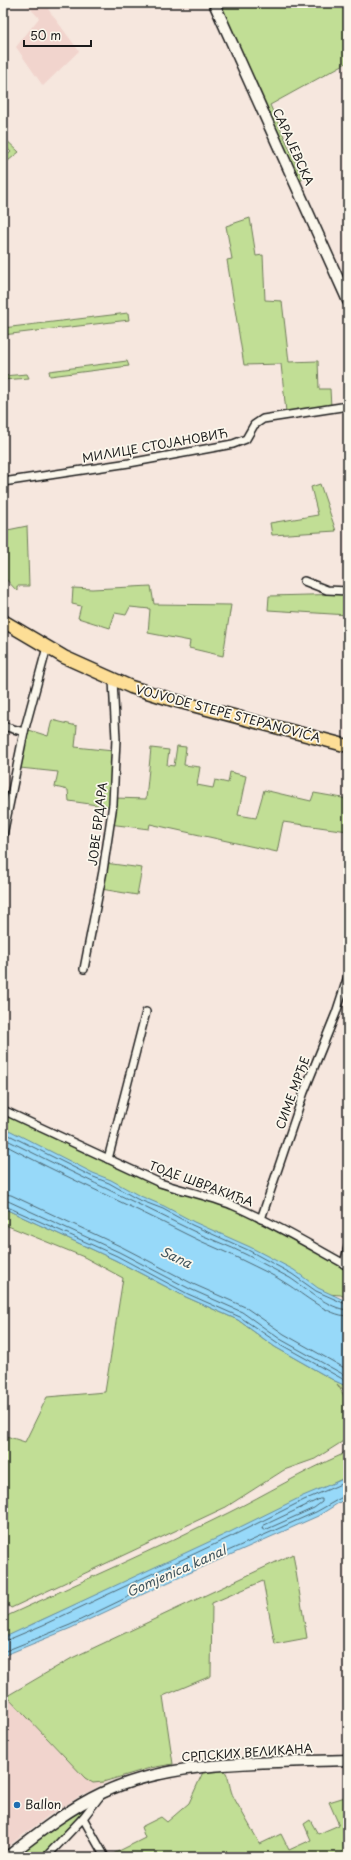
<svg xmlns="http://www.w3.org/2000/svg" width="351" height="1860" viewBox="0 0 351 1860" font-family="'Playpen Sans',sans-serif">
  <rect width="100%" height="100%" fill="#f6e7de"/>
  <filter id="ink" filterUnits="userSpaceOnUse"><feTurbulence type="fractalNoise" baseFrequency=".025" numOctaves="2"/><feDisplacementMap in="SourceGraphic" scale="8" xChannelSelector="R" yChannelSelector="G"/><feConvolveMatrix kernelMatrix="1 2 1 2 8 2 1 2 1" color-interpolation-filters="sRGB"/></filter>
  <g filter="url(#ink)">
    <g fill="#f1d4cd">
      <polygon points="25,3 58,3 48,9 79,51 43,86 16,47 39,18"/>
      <polygon points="7,1696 67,1760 103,1782 110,1780 80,1796 48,1816 3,1850 3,1700"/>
    </g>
    <g fill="#c1de95" stroke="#6e7d58">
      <polygon points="218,3 348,3 348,62 270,105 303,179 299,182"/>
      <polygon points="3,137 19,152 3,165 3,159 11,152 3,144"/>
      <polygon points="250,218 256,256 263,255 265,300 282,301 289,362 318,361 319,389 330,389 331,407 286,412 281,364 244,365 227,260 232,259 226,226"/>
      <polygon points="128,313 129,320 3,335 3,328"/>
      <polygon points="127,361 129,366 50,376 49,371"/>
      <polygon points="27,374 29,378 3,380 3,376"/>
      <polygon points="320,484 336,531 272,535 270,523 318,515 311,487"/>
      <polygon points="27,526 29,586 17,586 17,591 3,576 3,531"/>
      <polygon points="151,586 154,604 231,605 223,656 189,648 190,641 148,633 150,609 130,607 126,615 115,613 110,628 78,618 81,606 72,604 73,588 92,589"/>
      <polygon points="348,594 348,615 268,610 269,596"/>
      <polygon points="52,720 77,726 75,747 113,751 115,798 146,799 151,748 169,750 167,765 174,766 177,746 186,747 184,765 200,767 197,785 213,788 215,780 228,783 230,772 246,776 238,815 256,818 264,790 311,801 314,793 348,799 348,831 283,822 277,852 150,824 149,829 109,824 111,807 69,801 68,790 55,787 58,772 20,768 29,730 48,736"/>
      <polygon points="105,863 142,868 137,895 101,889"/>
      <polygon points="3,1113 206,1199 238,1210 346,1268 348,1269 348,1299 341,1295 326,1294 3,1129"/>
      <path d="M 3,1208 L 115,1260 L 186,1297 L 238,1320 L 275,1347 L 335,1381 L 348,1386 L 348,1394 L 337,1384 C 350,1402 350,1419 345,1440 L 315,1459 L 284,1470 L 226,1507 L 11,1608 L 3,1601 L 3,1435 L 25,1442 L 47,1397 L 105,1392 L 123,1278 L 84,1257 L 3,1224 Z"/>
      <path d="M 348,1449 L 348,1476 L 233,1534 L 33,1624 L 3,1640 L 3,1620 L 9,1615 C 82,1581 156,1549 228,1513 C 266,1494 302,1472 341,1455 Z"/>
      <polygon points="293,1554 307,1638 275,1644 263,1581 212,1603 211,1676 163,1696 173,1764 150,1768 103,1782 93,1783 85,1778 7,1696 72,1658"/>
      <path d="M 225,1771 C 230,1779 229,1789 234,1798 L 260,1844 L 281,1834 L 289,1850 L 311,1840 L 304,1824 L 310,1820 L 318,1834 L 339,1825 L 329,1802 L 345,1797 L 348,1803 L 348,1857 L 107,1857 L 145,1838 L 141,1827 L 161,1817 L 167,1822 L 189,1803 L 203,1772 Z"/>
      <polygon points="90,1804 56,1840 43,1857 15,1857 66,1819"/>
    </g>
    <g fill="#97d9f9" stroke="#668da1">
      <polygon points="3,1127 93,1173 111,1180 138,1195 164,1206 194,1222 250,1247 294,1270 318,1288 348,1302 348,1387 335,1381 275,1347 238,1320 186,1297 115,1260 3,1208"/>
      <polygon points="348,1477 348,1497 318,1516 169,1582 71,1628 3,1656 3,1638 228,1533 303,1496"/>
    </g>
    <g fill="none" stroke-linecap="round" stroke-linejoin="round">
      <g stroke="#4d6874" stroke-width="1">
        <polyline points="3,1132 91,1176 109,1183 137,1199 163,1209 192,1225 248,1250 292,1274 316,1291 348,1305"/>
        <path d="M 3,1138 C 64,1169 127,1198 189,1229 C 208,1239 228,1245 247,1255 C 261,1263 276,1270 290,1278 C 305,1288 329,1309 348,1310"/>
        <path d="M 3,1144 C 63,1176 125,1203 186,1234 C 205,1244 225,1251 244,1261 C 258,1268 274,1275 287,1284 C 303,1294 328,1316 348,1316"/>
        <polyline points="3,1194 11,1195 122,1247 193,1284 245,1307 284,1334 348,1370"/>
        <polyline points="3,1200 8,1201 119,1252 190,1289 242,1312 280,1339 348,1377"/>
        <polyline points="3,1205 117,1256 188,1294 240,1317 278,1343 348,1382"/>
        <polygon points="320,1499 322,1499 322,1502 314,1508 265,1530 262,1529 263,1526"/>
        <polyline points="3,1642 43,1625 230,1537 304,1500 348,1481"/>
        <polyline points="3,1652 70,1625 167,1578 316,1512 348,1494"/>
      </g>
      <g stroke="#1c1c1c" stroke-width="10">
        <g id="minor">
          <polyline points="3,482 129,463 233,444 246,439 254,425 263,419 348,406"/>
          <polyline points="304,581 327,590 348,591"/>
          <polyline points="3,726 24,732"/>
          <polyline points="3,835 24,732 47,647"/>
          <polyline points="84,969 103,871 113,804 116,739 113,680"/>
          <path d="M 3,1110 L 160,1183 C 184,1191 209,1196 232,1205 C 272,1222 310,1245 348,1266"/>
          <polyline points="108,1159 146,1012"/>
          <polyline points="261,1219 304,1092 336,1013 348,976"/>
          <polyline points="344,1264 348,1247"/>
          <polyline points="83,1818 105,1857"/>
          <polyline points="46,1857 83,1818 100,1796"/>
        </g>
      </g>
      <g stroke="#1c1c1c" stroke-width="13">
        <g id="secondary">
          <polyline points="214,3 348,301"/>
          <path d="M 7,1857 C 37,1834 68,1809 102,1793 C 173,1759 271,1763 348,1760"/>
        </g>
      </g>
      <g stroke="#1c1c1c" stroke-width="15">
        <polyline id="primary" points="3,621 64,657 131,687 173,700 348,746"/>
      </g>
      <use href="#minor" stroke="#fbf7ec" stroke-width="7"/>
      <use href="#secondary" stroke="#fbf7ec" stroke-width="10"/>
      <use href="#primary" stroke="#fdde96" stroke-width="12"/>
    </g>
  </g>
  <circle fill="#1f6fb2" stroke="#fbf7ec" stroke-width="1.5" cx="17" cy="1805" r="4"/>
  <g text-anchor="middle" stroke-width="3.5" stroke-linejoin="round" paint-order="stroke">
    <g font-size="12" fill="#1c1c1c" stroke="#fbf7ec">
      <text transform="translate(293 147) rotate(66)" y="4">САРАЈЕВСКА</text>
      <text transform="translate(155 446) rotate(-10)" y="4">МИЛИЦЕ СТОЈАНОВИЋ</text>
      <text transform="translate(228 714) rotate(15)" y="4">VOJVODE STEPE STEPANOVIĆA</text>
      <text transform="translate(98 824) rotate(-83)" y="4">ЈОВЕ БРДАРА</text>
      <text transform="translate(293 1093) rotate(-70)" y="4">СИМЕ МРЂЕ</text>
      <text transform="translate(201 1184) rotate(20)" y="4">ТОДЕ ШВРАКИЋА</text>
      <text transform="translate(247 1753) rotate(-4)" y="4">СРПСКИХ ВЕЛИКАНА</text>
    </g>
    <g font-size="12" fill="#1c1c1c" stroke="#fbf7ec" text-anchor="start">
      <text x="25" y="1809">Ballon</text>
    </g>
    <g font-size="13" font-style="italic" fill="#41555e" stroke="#fbf7ec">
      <text transform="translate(176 1257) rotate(25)" y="5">Sana</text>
      <text transform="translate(176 1571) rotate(-24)" y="5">Gomjenica kanal</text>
    </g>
  </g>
  <rect width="351" height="1860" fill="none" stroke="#fbf7ec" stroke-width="16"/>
  <rect x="8" y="8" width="335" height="1844" fill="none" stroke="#1c1c1c" stroke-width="1.5" filter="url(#ink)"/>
  <path d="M24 40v6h67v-6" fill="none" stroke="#1c1c1c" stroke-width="2"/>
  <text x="30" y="40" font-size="12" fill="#1c1c1c" stroke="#fbf7ec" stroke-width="3" paint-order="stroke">50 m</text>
</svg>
